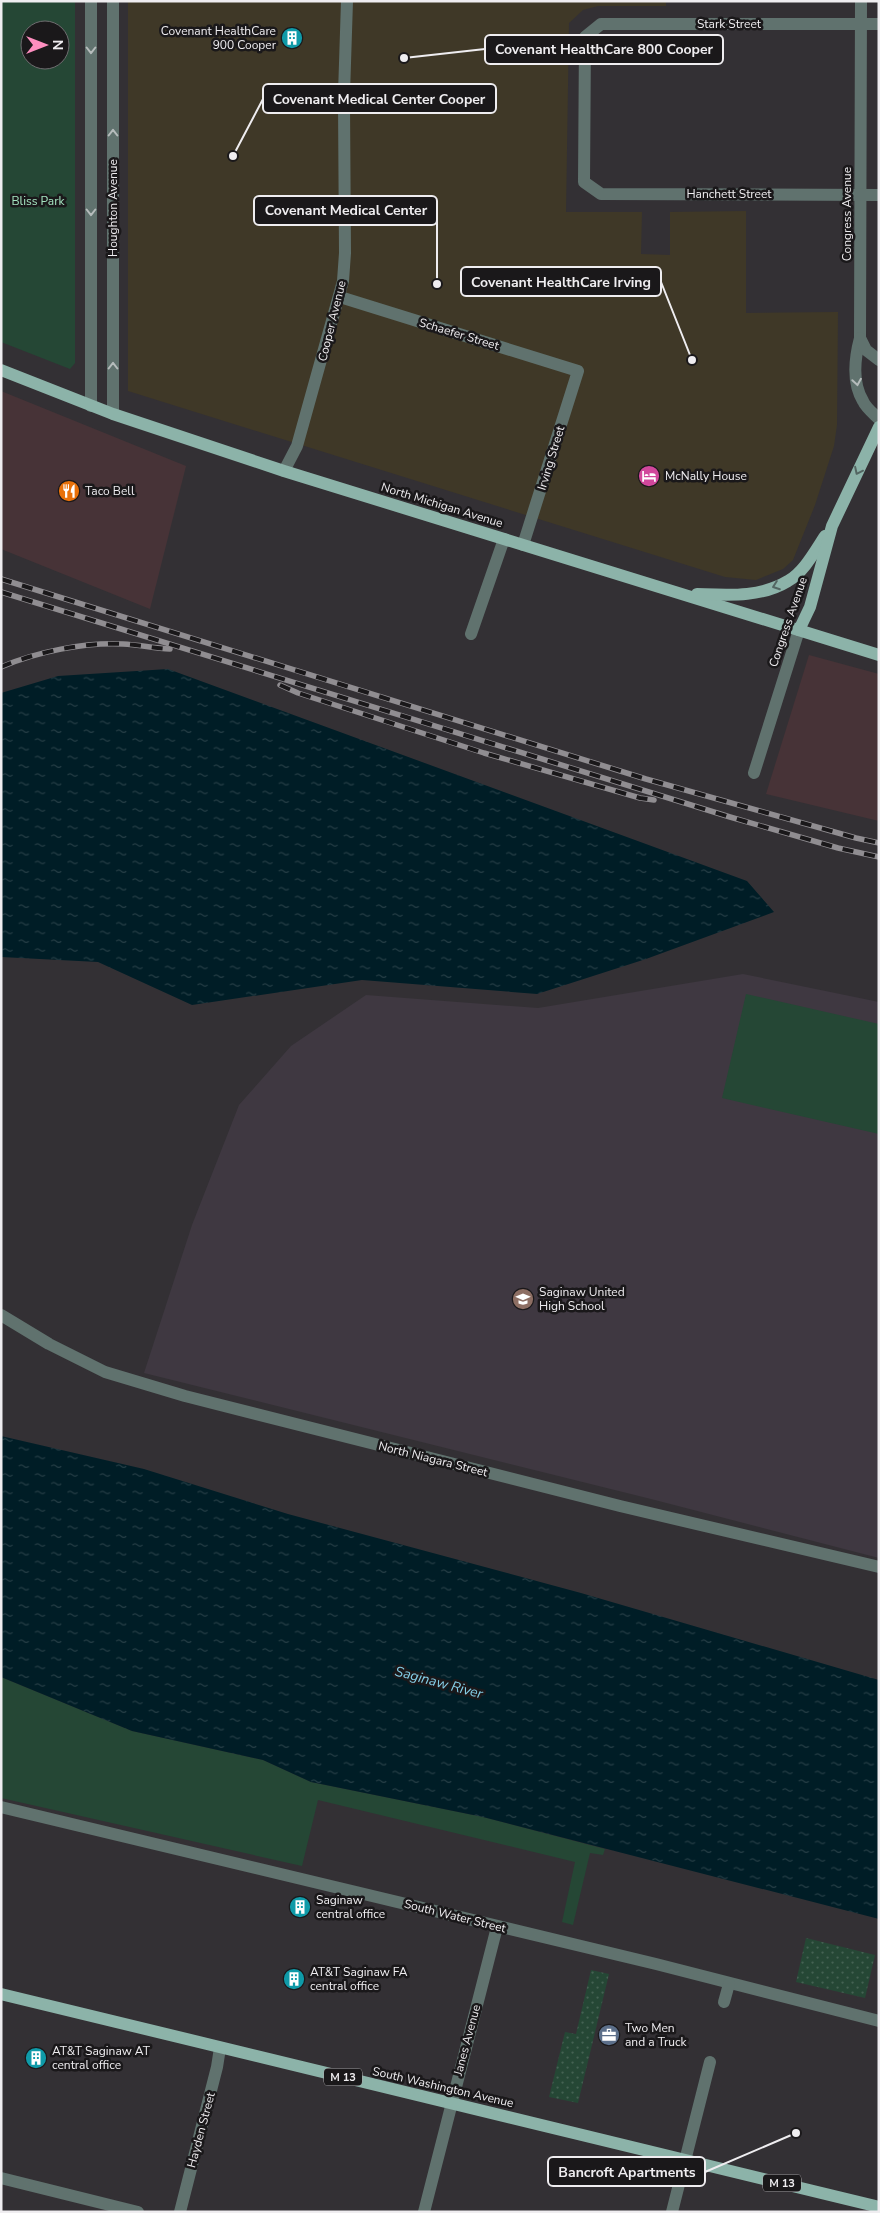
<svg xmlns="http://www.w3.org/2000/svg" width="880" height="2213" viewBox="0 0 880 2213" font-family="'Nunito Sans',sans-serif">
  <defs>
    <pattern id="grass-dots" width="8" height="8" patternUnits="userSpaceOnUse" patternTransform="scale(1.25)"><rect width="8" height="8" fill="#254735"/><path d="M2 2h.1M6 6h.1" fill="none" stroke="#456253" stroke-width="1.8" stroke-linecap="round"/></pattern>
    <pattern id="water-ripples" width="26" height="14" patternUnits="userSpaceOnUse" patternTransform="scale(1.25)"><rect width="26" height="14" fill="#001d26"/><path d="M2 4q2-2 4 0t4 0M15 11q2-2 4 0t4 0" fill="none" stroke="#263e46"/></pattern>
  </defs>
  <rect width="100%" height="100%" fill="#333034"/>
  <g fill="#473337">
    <polygon points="1,391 186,466 150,609 1,549"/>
    <polygon points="809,655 879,674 879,821 766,794"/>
  </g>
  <polygon fill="#3f3841" points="743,974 879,1002 879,1558 651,1499 144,1373 192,1225 239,1105 291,1046 366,995 538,1008"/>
  <polygon fill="#3f3827" points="128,1 666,1 666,6 598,6 583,10 569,23 566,212 642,212 641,254 670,255 670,212 746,211 746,313 838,312 837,425 834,446 815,505 793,560 783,569 756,580 725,577 128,391"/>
  <g fill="url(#grass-dots)">
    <polygon points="806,1938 875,1955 865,1998 796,1982"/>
    <polygon points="591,1970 609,1974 578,2103 549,2097 565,2032 576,2034"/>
  </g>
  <g fill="#254735" fill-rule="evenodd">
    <path d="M 1,1 L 75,1 L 75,363 L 70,369 L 1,342 ZM 30,30 L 60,30 L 60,60 L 30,60 Z"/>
    <polygon points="746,994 879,1024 879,1134 722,1098"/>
    <polygon points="1,1677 132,1731 263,1760 311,1782 483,1817 605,1849 603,1855 590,1853 573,1925 562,1922 575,1862 318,1800 302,1866 1,1798"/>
  </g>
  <g fill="url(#water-ripples)">
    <polygon points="168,669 747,881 774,912 646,959 537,994 362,980 192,1005 98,962 1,957 1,693 58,676"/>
    <polygon points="1,1436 144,1469 288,1514 581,1593 879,1680 879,1919 483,1817 311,1782 263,1760 132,1731 1,1677"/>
  </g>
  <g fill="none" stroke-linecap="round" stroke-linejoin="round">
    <g stroke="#60726e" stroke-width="12">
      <polyline points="113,1 113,414"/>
      <path d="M 861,1 L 860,338 C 855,357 852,383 863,401 C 866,408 874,414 879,419"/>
      <polyline points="879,24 601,24 585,37 584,182 601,194 879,195"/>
      <polyline points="344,94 347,1"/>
      <polyline points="340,297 578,371 523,545"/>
      <polyline points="860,338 866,350 879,360"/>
      <polyline points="91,406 91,1"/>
      <polyline points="284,471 297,446 343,281 345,253 344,104"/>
      <polyline points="471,634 504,539"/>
      <polyline points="754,773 799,630"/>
      <polyline points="1,1315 49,1344 105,1372 185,1396 620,1506 879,1567"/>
      <polyline points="1,1807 656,1964 879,2021"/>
      <polyline points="724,2002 729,1984"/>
      <polyline points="1,2178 138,2212"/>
      <polyline points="180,2212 217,2067 220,2048"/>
      <polyline points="424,2212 497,1927"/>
      <polyline points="672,2212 710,2062"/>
    </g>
    <g stroke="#8cb3a9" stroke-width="12">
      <polyline points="1,370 113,414 284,471 879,655"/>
      <path d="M 697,594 C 727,595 760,598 788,581 C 804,572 815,551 825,536"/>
      <polyline points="799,630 810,607 832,526 879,427"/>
      <polyline points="1,1994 879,2207"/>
    </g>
    <g stroke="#908d91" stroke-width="5.5">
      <g id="rail">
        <polyline points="1,579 646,779 856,838 879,843"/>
        <polyline points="1,592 730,817 838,848 879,857"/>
        <path d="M 1,667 C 36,652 85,642 123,644 C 139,645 154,648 170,649"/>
        <polyline points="280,685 298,693 484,753 640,798 654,800"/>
      </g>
    </g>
    <use href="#rail" stroke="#1a181a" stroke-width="4" stroke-dasharray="11" stroke-linecap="butt"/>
  </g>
  <defs><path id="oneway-chevron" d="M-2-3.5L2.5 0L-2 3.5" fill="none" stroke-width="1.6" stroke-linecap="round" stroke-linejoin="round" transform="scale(1.25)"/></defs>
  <g stroke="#b6bcbc">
    <use href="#oneway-chevron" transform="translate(91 50) rotate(90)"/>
    <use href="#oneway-chevron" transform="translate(113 133) rotate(-90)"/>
    <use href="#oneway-chevron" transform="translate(91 212) rotate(90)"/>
    <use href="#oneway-chevron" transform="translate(113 366) rotate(-90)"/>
    <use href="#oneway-chevron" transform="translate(857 382) rotate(81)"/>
  </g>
  <g stroke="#536662">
    <use href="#oneway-chevron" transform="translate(858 471) rotate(116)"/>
    <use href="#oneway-chevron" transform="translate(776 586) rotate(160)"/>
  </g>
  <defs>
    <g id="building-disc" transform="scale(1.125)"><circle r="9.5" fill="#0f9aa8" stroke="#1a181a"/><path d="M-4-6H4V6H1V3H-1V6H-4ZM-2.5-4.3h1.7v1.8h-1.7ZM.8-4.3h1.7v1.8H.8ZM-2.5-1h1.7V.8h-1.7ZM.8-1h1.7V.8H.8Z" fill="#fff"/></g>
    <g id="hotel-disc" transform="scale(1.125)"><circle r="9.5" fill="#d1479c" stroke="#1a181a"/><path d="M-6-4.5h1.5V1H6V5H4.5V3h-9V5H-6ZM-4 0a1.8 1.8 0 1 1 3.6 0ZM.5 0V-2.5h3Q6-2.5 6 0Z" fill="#fff"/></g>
    <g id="restaurant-disc" transform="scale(1.125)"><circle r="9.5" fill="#e8710a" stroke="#1a181a"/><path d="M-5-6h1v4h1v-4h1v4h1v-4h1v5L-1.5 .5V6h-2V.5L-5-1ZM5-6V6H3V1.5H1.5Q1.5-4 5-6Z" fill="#fff"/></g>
    <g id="school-disc" transform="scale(1.125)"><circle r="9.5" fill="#8d6e63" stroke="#1a181a"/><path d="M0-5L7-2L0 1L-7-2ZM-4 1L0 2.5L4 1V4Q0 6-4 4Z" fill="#fff"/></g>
    <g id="office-disc" transform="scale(1.125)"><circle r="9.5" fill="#5c6f8a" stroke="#1a181a"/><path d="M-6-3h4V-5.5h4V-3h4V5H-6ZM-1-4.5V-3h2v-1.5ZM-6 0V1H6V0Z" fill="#fff"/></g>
  </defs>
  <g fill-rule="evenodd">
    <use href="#building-disc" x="292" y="38"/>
    <use href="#hotel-disc" x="649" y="476"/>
    <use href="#restaurant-disc" x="69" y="491"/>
    <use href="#school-disc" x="523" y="1299"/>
    <use href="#building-disc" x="300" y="1907"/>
    <use href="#building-disc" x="294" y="1979"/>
    <use href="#office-disc" x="609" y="2035"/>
    <use href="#building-disc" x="36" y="2058"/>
  </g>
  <g text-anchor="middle" stroke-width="5" stroke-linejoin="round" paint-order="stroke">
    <g fill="#1a181a" stroke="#afadb0" stroke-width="1">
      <rect x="324" y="2068.5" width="38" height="17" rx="4"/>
      <rect x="763" y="2174.5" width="38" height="17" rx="4"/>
    </g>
    <g font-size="11" font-weight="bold" fill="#efedf0">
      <text x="343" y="2081">M 13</text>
      <text x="782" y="2187">M 13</text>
    </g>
    <g font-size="12" fill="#efedf0" stroke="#1a181a">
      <text x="729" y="28">Stark Street</text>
      <text x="729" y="198">Hanchett Street</text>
      <text transform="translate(113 208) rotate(-90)" y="4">Houghton Avenue</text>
      <text transform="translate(847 214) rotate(-90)" y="4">Congress Avenue</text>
      <text transform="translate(332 321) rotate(-76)" y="4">Cooper Avenue</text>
      <text transform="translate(459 334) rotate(17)" y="4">Schaefer Street</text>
      <text transform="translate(551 458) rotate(-73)" y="4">Irving Street</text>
      <text transform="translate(442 505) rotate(17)" y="4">North Michigan Avenue</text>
      <text transform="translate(788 622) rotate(-71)" y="4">Congress Avenue</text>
      <text transform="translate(433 1459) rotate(14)" y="4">North Niagara Street</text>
      <text transform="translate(455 1916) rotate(14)" y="4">South Water Street</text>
      <text transform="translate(467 2040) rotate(-75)" y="4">Janes Avenue</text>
      <text transform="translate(443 2087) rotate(13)" y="4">South Washington Avenue</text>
      <text transform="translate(201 2130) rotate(-75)" y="4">Hayden Street</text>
    </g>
    <g font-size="12" fill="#efedf0" stroke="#1a181a" text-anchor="start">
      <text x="276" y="35" text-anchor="end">Covenant HealthCare<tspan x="276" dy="14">900 Cooper</tspan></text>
      <text x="665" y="480">McNally House</text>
      <text x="85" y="495">Taco Bell</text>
      <text x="539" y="1296">Saginaw United<tspan x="539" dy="14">High School</tspan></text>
      <text x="316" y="1904">Saginaw<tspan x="316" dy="14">central office</tspan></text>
      <text x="310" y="1976">AT&amp;T Saginaw FA<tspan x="310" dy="14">central office</tspan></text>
      <text x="625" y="2032">Two Men<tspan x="625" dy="14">and a Truck</tspan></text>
      <text x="52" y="2055">AT&amp;T Saginaw AT<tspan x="52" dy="14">central office</tspan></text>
    </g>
    <g font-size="12" fill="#a4e4c0" stroke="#1a181a">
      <text x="38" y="205">Bliss Park</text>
    </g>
    <g font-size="14" font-style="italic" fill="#86d0e9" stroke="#1a181a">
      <text transform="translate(439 1682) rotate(15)" y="5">Saginaw River</text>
    </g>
  </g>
  <path fill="none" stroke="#efedf0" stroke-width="2" d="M404 58L485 49M233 156L263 99M437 284L437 210M692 360L661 282M796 2133L705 2172"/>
  <g fill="#efedf0" stroke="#1a181a" stroke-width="2">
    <circle cx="404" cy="58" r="5"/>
    <circle cx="233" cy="156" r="5"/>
    <circle cx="437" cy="284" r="5"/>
    <circle cx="692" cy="360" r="5"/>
    <circle cx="796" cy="2133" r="5"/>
  </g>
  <g fill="#1a181a" stroke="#efedf0" stroke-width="2">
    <rect x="485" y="35" width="238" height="29" rx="5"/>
    <rect x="263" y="84" width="233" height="29" rx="5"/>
    <rect x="254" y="196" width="183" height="29" rx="5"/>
    <rect x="461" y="267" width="200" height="29" rx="5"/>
    <rect x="548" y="2157" width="157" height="29" rx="5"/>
  </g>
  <g font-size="14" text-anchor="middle" font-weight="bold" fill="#efedf0">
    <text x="604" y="54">Covenant HealthCare 800 Cooper</text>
    <text x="379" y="104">Covenant Medical Center Cooper</text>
    <text x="346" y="215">Covenant Medical Center</text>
    <text x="561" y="287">Covenant HealthCare Irving</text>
    <text x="627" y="2177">Bancroft Apartments</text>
  </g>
  <rect width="880" height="2213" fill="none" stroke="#efedf0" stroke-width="5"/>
  <g transform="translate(45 45) rotate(90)"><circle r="24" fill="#1a181a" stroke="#6f6d70"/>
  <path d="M0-4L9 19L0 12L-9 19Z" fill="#fd8ebf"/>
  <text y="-8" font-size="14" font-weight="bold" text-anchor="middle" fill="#efedf0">N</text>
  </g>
</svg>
